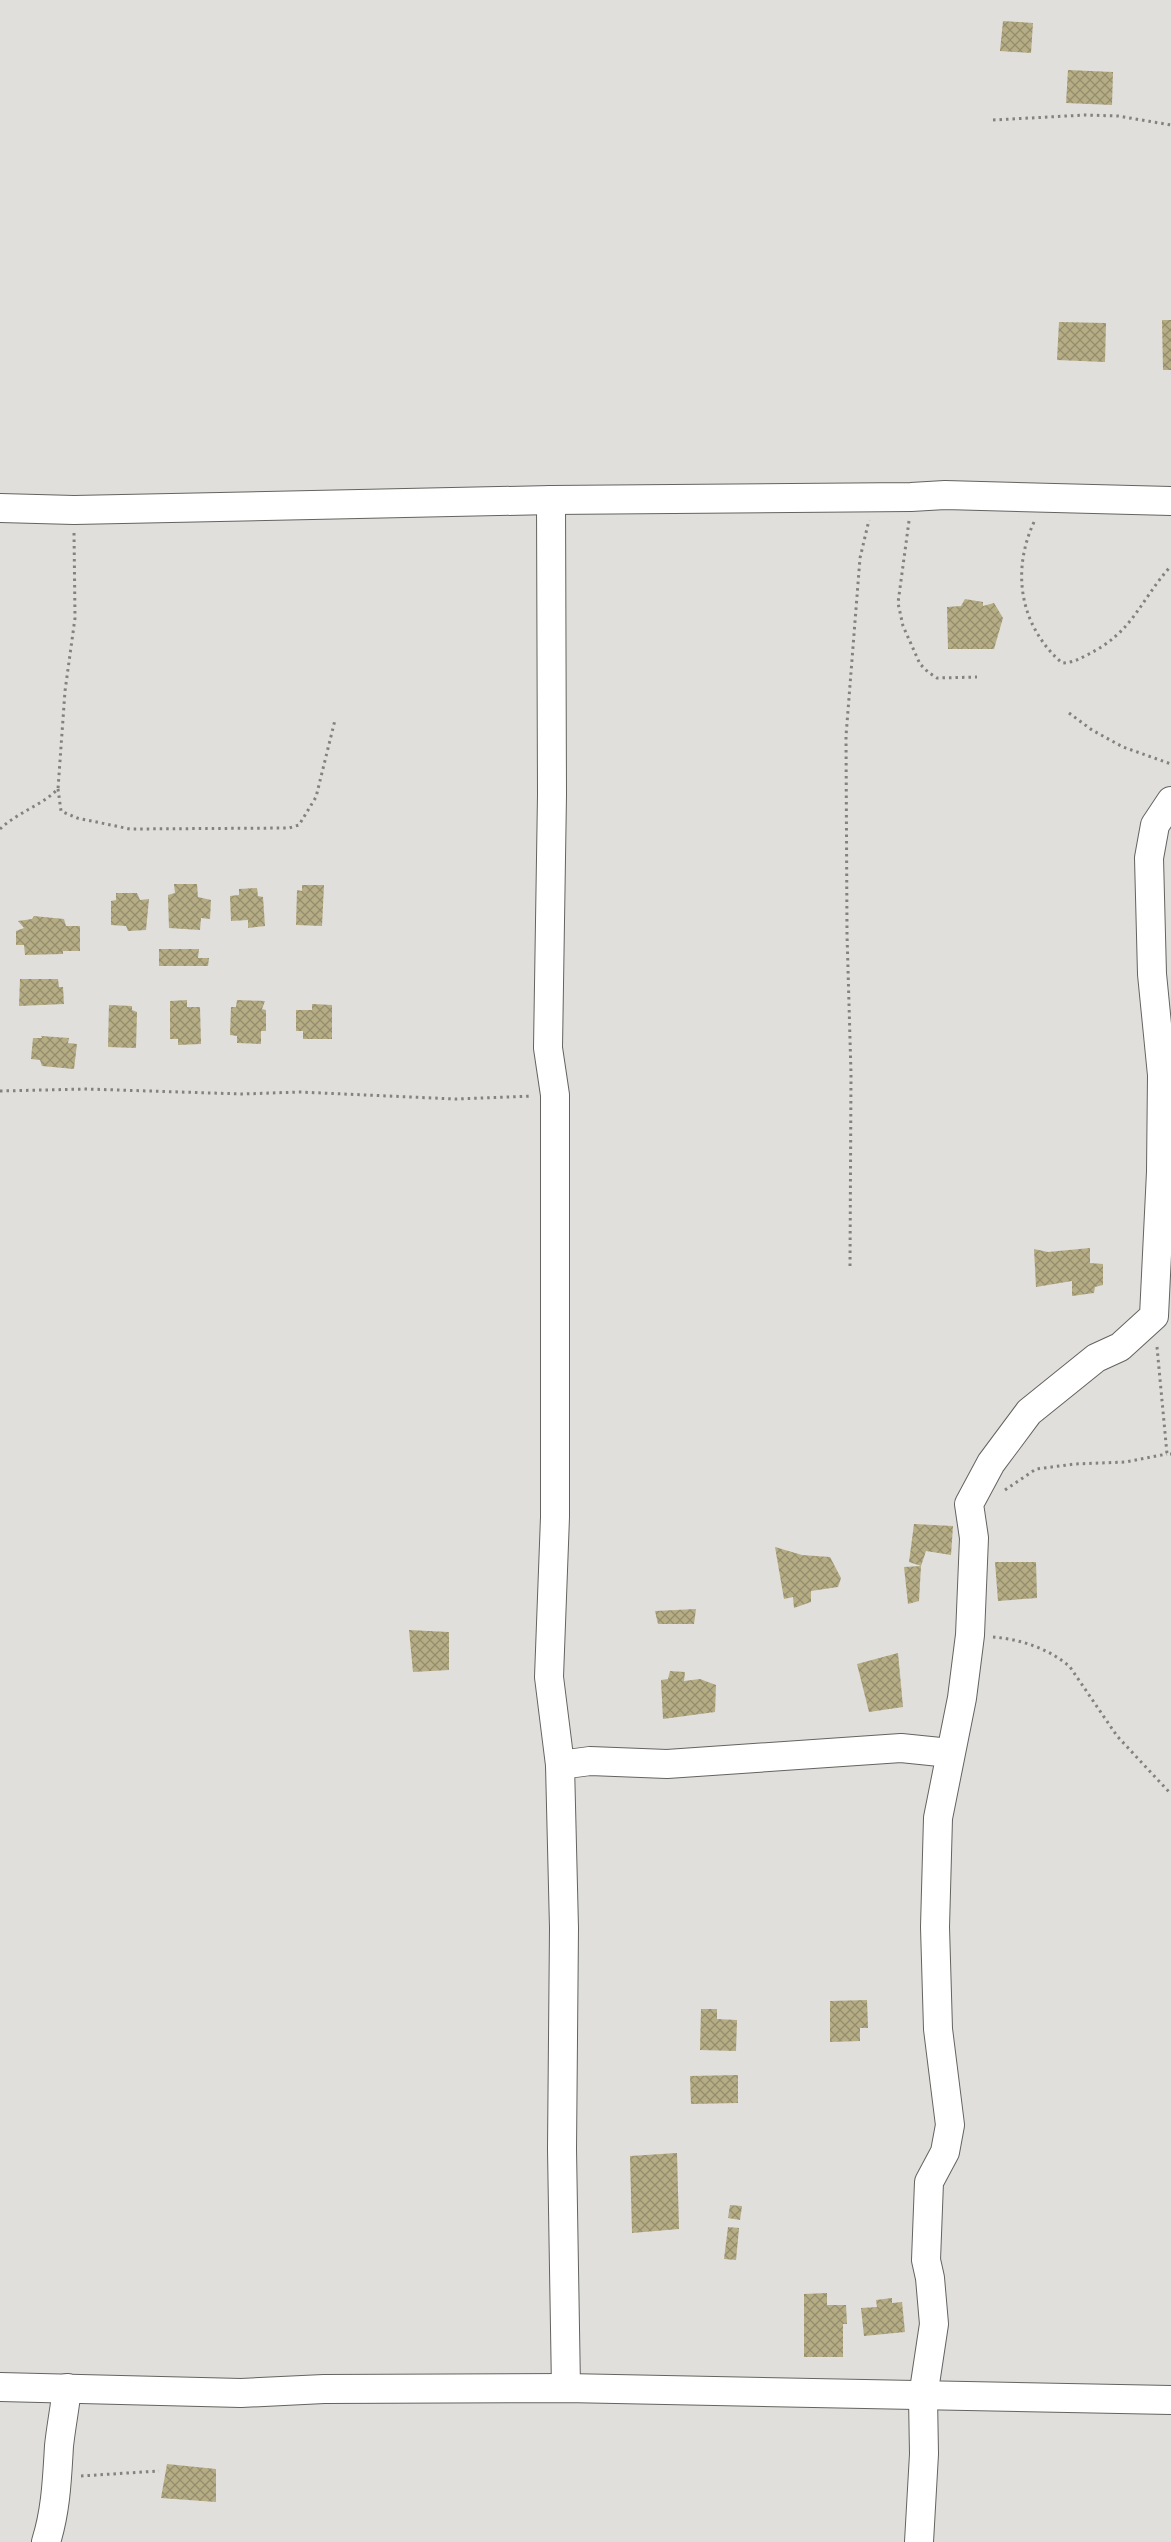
<svg xmlns="http://www.w3.org/2000/svg" width="1171" height="2542" viewBox="0 0 1171 2542" font-family="Ubuntu,sans-serif">
  <defs>
    <pattern id="building-cross-hatch" width="8" height="8" patternUnits="userSpaceOnUse" patternTransform="scale(1.25)"><rect width="8" height="8" fill="#b6ad85"/><path d="M0 0l8 8M0 8l8-8" fill="none" stroke="#948d6d"/></pattern>
  </defs>
  <rect width="100%" height="100%" fill="#e0dfdb"/>
  <g fill="url(#building-cross-hatch)">
    <polygon points="1003,21 1033,23 1031,53 1000,51"/>
    <polygon points="1068,70 1113,72 1112,105 1066,103"/>
    <polygon points="1162,320 1171,320 1171,370 1163,370"/>
    <polygon points="1059,322 1106,323 1105,362 1057,360"/>
    <polygon points="965,599 983,602 983,606 994,603 1003,618 994,649 948,649 947,607 961,606"/>
    <polygon points="174,884 197,884 198,897 211,900 210,919 201,918 200,930 169,928 168,895 175,893"/>
    <polygon points="302,885 324,885 322,926 296,925 297,890 302,891"/>
    <polygon points="257,888 258,896 263,897 265,926 248,928 248,920 231,921 230,896 239,895 239,889"/>
    <polygon points="116,893 137,893 140,900 149,899 146,930 128,931 126,926 111,925 111,901 116,900"/>
    <polygon points="34,916 64,919 66,926 80,926 80,951 63,951 63,954 25,955 24,945 16,945 16,931 24,928 18,921 32,919"/>
    <polygon points="159,949 199,949 198,958 209,958 208,966 159,966"/>
    <polygon points="20,979 58,979 59,987 63,987 64,1004 19,1006"/>
    <polygon points="187,1000 187,1007 200,1007 201,1044 178,1045 178,1039 170,1039 170,1001"/>
    <polygon points="237,1000 265,1001 262,1009 266,1010 266,1031 261,1031 261,1044 237,1043 237,1036 230,1035 231,1007 236,1007"/>
    <polygon points="312,1004 332,1005 332,1039 303,1039 303,1031 296,1031 296,1010 312,1010"/>
    <polygon points="109,1005 132,1006 132,1010 137,1012 136,1048 108,1047"/>
    <polygon points="41,1036 69,1038 68,1043 77,1044 74,1069 42,1066 40,1060 31,1059 33,1038 42,1038"/>
    <polygon points="1090,1248 1090,1263 1103,1264 1103,1285 1095,1287 1094,1293 1072,1296 1072,1281 1036,1287 1034,1249 1048,1252"/>
    <polygon points="914,1524 953,1526 951,1555 926,1551 921,1566 909,1562"/>
    <polygon points="775,1547 802,1555 830,1557 841,1578 838,1587 811,1591 811,1602 794,1608 793,1597 784,1599"/>
    <polygon points="995,1562 1036,1562 1037,1598 998,1601"/>
    <polygon points="921,1566 919,1601 908,1604 904,1567"/>
    <polygon points="696,1609 694,1624 658,1624 655,1611"/>
    <polygon points="409,1630 449,1632 449,1670 413,1672"/>
    <polygon points="898,1653 903,1707 869,1712 857,1664"/>
    <polygon points="670,1671 685,1672 684,1681 700,1679 716,1685 715,1712 663,1719 661,1680 668,1679"/>
    <polygon points="867,2000 868,2028 860,2028 860,2041 830,2042 830,2001"/>
    <polygon points="701,2009 717,2009 717,2019 737,2020 736,2051 700,2050"/>
    <polygon points="738,2075 738,2103 691,2104 690,2076"/>
    <polygon points="677,2153 679,2229 632,2233 630,2156"/>
    <polygon points="730,2205 742,2206 740,2220 728,2218"/>
    <polygon points="728,2227 739,2228 736,2260 724,2259"/>
    <polygon points="827,2293 827,2305 846,2305 847,2324 843,2324 843,2357 804,2357 804,2294"/>
    <polygon points="892,2298 892,2303 902,2302 905,2332 864,2336 861,2308 877,2307 876,2300"/>
    <polygon points="167,2464 216,2469 216,2502 161,2498"/>
  </g>
  <g fill="none" stroke-linecap="round" stroke-linejoin="round">
    <g stroke="#646360" stroke-width="30">
      <g id="minor">
        <polyline points="551,500 552,795 548,1048 555,1095 555,1517 549,1677 560,1765 564,1928 562,2149 566,2388"/>
        <polyline points="0,508 74,510 551,500 911,497 945,495 1171,501"/>
        <polyline points="560,1765 590,1761 667,1764 901,1748 950,1753"/>
        <polyline points="0,2387 241,2393 324,2389 566,2388 1171,2400"/>
        <path d="M 46,2542 C 56,2510 57,2479 59,2446 C 61,2427 65,2407 67,2388"/>
        <polyline points="919,2542 924,2454 923,2397 934,2324 930,2278 926,2260 929,2182 945,2152 950,2125 938,2029 935,1927 938,1818 962,1698 970,1635 974,1538 969,1504 991,1463 1029,1412 1096,1358 1120,1347 1154,1316 1161,1172 1162,1075 1152,974 1149,858 1155,825 1171,801"/>
      </g>
    </g>
    <g stroke="#82827f" stroke-width="3" stroke-dasharray="2.5 4" stroke-linecap="butt">
      <polyline points="993,120 1085,115 1118,116 1171,125"/>
      <polyline points="909,521 898,603 903,626 920,664 928,672 937,678 977,677"/>
      <path d="M 1034,522 C 1011,572 1020,626 1062,663 C 1072,663 1079,659 1087,655 C 1134,632 1140,600 1171,566"/>
      <polyline points="1069,713 1092,730 1123,747 1171,764"/>
      <polyline points="58,789 61,811 77,818 130,829 289,828 299,825 316,797 335,720"/>
      <path d="M 0,829 C 18,812 41,806 58,789 L 65,691 L 75,618 L 74,532"/>
      <polyline points="0,1091 86,1089 243,1094 299,1092 455,1099 532,1096"/>
      <polyline points="850,1266 851,1074 847,934 846,736 860,558 869,520"/>
      <polyline points="1157,1347 1167,1454 1171,1454"/>
      <polyline points="1005,1490 1036,1469 1075,1464 1125,1462 1167,1454"/>
      <path d="M 993,1637 C 1020,1639 1050,1649 1070,1667 L 1117,1736 L 1171,1794"/>
      <polyline points="81,2476 159,2471"/>
    </g>
    <use href="#minor" stroke="#fff" stroke-width="28"/>
  </g>
</svg>
